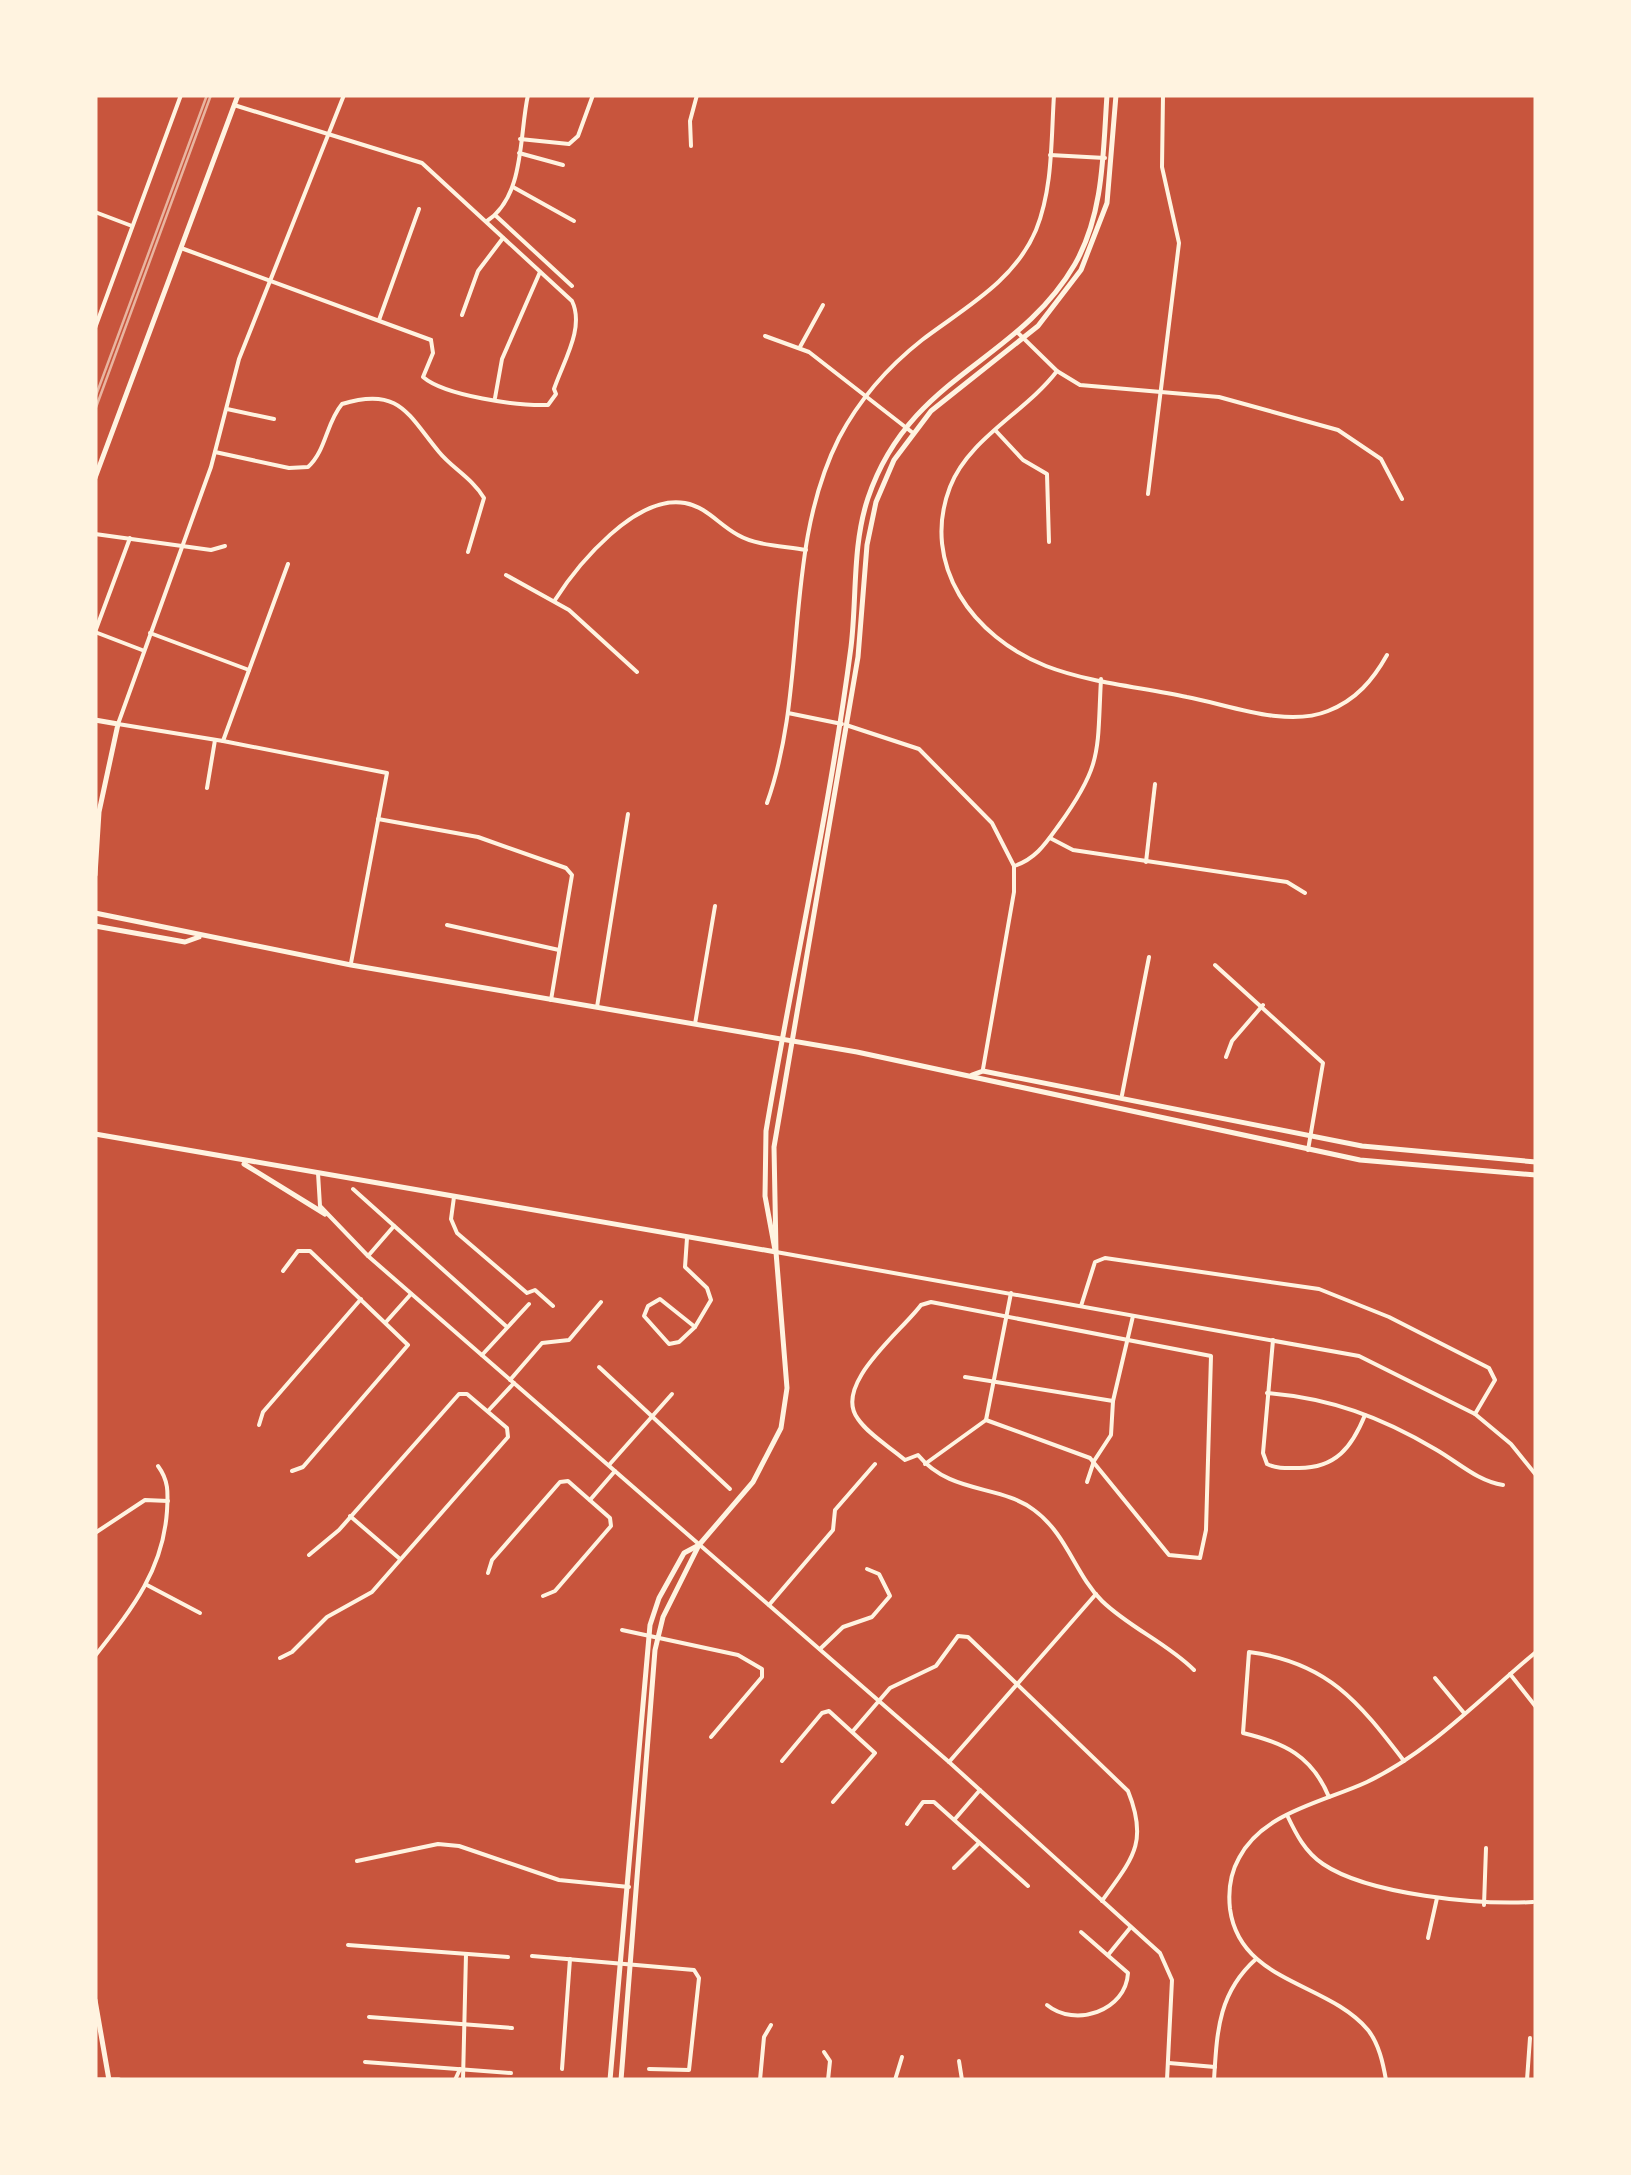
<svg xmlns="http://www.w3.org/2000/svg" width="1631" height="2175" viewBox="0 0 1631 2175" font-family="'Times New Roman',serif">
  <rect width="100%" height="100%" fill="#c8553d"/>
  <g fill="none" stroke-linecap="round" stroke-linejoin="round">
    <g stroke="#fff3e0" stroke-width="4">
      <path d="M 234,105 L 422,163 L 572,301 C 585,328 563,362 554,389 L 556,394 L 548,405 C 518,406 445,396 423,377 L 433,353 L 431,340"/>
      <polyline points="520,139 569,144 578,136 593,95"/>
      <polyline points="691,146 690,121 697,95"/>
      <polyline points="519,153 563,165"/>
      <polyline points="1050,155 1105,158"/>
      <polyline points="513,187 574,221"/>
      <polyline points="95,212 132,226"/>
      <polyline points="495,215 572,286"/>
      <path d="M 487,221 C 525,196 519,135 528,95"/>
      <polyline points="462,315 478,271 503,238"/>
      <polyline points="379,320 419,209"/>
      <polyline points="1017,332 1057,371 1080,385 1219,397 1338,430 1381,459 1402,499"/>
      <polyline points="765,336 809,352 913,433"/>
      <polyline points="800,347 823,305"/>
      <path d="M 1057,371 C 1026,412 969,438 950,487 C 920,565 973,637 1046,666 C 1090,683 1141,687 1187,697 C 1230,705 1286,728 1328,711 C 1356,700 1373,680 1387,655"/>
      <polyline points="495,398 502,359 540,272"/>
      <polyline points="227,409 274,419"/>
      <polyline points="996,431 1023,460 1047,474 1049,542"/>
      <path d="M 215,452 L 289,468 L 308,467 C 326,451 326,423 342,404 C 400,386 408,415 439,452 C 452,468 473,479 484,498 L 468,552"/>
      <polyline points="1148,494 1179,243 1162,167 1163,95"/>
      <polyline points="95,534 211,550 225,546"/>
      <polyline points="288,564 223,741 387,773 351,963"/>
      <polyline points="506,575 569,610 637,672"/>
      <path d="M 555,600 C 578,564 636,494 685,503 C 707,507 719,525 738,535 C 757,546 784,546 806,550"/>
      <polyline points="95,632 130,538"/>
      <polyline points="150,633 249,670"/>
      <polyline points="788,713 842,724"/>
      <polyline points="207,788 215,740"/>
      <path d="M 767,803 C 809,685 782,551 839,438 C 859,400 889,366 922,340 C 964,308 1014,282 1036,230 C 1053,188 1051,140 1054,95"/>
      <polyline points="378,819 478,837 566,868 572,875 551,1000"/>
      <polyline points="1050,838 1073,850 1287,882 1305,893"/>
      <polyline points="1146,862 1155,784"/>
      <polyline points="447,925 559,950"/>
      <polyline points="1215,965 1323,1063 1308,1150"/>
      <polyline points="597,1007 628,814"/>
      <polyline points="695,1024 715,906"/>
      <polyline points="1226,1057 1232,1041 1263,1005"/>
      <polyline points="1122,1095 1149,957"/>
      <polyline points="353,1189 507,1327"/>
      <polyline points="454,1197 451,1219 457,1233 527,1293 535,1290 553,1306"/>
      <polyline points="687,1238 685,1267 707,1288 711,1300 695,1327"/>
      <polyline points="368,1256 394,1226"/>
      <polyline points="283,1271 298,1251 310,1251 408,1345 303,1467 292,1471"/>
      <polygon points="660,1299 695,1327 679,1342 669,1344 644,1316 648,1306"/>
      <polyline points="1081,1306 1095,1262 1105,1258 1319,1289 1389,1317 1489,1368 1495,1380 1475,1414"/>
      <polyline points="386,1322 411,1294"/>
      <path d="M 1273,1340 L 1263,1453 L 1267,1464 C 1277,1469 1288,1468 1299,1468 C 1336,1468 1352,1447 1365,1415"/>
      <polyline points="482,1355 529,1304"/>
      <polyline points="599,1367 730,1489"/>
      <polyline points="965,1377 1113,1401"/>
      <polyline points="510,1380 542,1343 569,1340 601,1302"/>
      <path d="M 1267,1393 C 1330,1398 1381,1417 1435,1449 C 1458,1462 1477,1481 1503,1485"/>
      <polyline points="488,1411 514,1383"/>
      <path d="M 986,1420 L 1090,1458 L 1169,1555 L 1200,1558 L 1206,1530 L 1211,1356 L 931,1302 L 921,1305 C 901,1332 832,1385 858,1419 C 869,1435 890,1447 905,1460 L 918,1455 C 951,1495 1000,1484 1034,1510 C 1067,1534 1075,1574 1102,1601 C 1130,1628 1167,1643 1194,1670"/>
      <polyline points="259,1425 263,1412 361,1299"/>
      <polyline points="925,1464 986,1420 1011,1293"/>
      <polyline points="609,1465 672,1394"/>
      <polyline points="1087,1482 1094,1461 1111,1435 1113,1401 1133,1316"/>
      <polyline points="590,1500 615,1471"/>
      <polyline points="350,1516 400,1559"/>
      <polyline points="95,1533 145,1500 168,1501"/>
      <polyline points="488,1573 492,1560 560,1482 568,1481 610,1518 611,1526 555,1591 543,1596"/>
      <polyline points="147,1585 200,1613"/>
      <polyline points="769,1605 833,1530 835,1510 875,1464"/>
      <polyline points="622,1630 738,1655 762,1669 762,1677 711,1737"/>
      <polyline points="820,1649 843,1627 872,1617 890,1596 879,1574 867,1569"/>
      <path d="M 95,1656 C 131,1610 163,1571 167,1511 C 168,1493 169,1481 158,1466"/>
      <polyline points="280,1658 292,1652 327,1617 372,1592 508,1437 507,1428 467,1394 459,1394 339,1530 309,1555"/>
      <polyline points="1510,1674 1536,1707"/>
      <polyline points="1435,1678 1464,1713"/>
      <path d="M 853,1731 L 890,1688 L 936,1666 L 958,1636 L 968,1637 L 1128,1791 C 1149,1843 1132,1859 1102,1901"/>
      <polyline points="782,1761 822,1713 829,1711 875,1753 833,1802"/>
      <polyline points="949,1762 1096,1594"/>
      <path d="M 1329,1797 C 1312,1756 1285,1743 1243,1733 L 1249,1652 C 1327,1662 1358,1701 1404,1761"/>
      <path d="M 1287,1815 C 1296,1834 1305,1852 1323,1864 C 1369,1895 1479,1905 1533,1902"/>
      <polyline points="955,1819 980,1790"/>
      <polyline points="907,1824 923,1802 934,1802 1028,1886"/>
      <polyline points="357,1861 438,1844 459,1846 559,1880 629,1887"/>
      <polyline points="954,1868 979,1843"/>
      <polyline points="1484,1905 1486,1848"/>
      <polyline points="1428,1938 1437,1898"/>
      <polyline points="348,1945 508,1957"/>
      <polyline points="1108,1955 1130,1928"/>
      <polyline points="532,1956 694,1970 699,1978 689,2070 649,2069"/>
      <path d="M 1047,2005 C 1075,2028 1126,2011 1128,1973 L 1081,1932"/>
      <polyline points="369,2017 512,2028"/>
      <polyline points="824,2052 830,2061 828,2080"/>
      <polyline points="959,2061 962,2080"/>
      <polyline points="365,2062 511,2073"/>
      <polyline points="1169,2063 1215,2067"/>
      <polyline points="562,2069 570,1959"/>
      <polyline points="455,2080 460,2069"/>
      <polyline points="463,2080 466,1954"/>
      <polyline points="760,2080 764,2037 771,2025"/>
      <polyline points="895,2080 902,2057"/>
      <path d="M 1214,2080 C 1217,2032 1218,1993 1256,1959"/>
      <path d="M 1386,2080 C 1383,2063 1379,2044 1368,2030 C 1328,1982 1240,1983 1230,1909 C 1228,1891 1230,1874 1239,1858 C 1263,1812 1324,1802 1367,1782 C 1430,1752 1483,1696 1536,1652"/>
      <polyline points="1527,2080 1530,2038"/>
    </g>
    <g stroke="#fff3e0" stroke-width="4">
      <polyline points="181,248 431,340"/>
      <polyline points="95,328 181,95"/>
      <polyline points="95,632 142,650"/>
      <polyline points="846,725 919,749 992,823 1014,866"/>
      <polyline points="223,741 118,724 211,467 239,359 344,95"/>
      <path d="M 983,1069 L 1014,892 L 1014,866 C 1036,859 1046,843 1059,825 C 1103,764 1097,752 1101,679"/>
      <polyline points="318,1173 320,1206 368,1256 949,1762 1160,1953 1172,1980 1167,2080"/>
      <polyline points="776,1252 1359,1356 1475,1414 1511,1444 1536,1475"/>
    </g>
    <g stroke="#fff3e0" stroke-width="5">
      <polyline points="95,720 118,724 99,812 95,875"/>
      <polyline points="95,1134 776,1252"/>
      <polyline points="244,1164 325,1214"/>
      <path d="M 775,1250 L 765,1196 L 766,1131 C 793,970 830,809 851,647 C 857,598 852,546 868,498 C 910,374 1017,364 1075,264 C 1104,213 1103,152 1107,95"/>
      <polyline points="95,2080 119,2080"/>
      <polyline points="610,2080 650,1625 659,1598 684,1553 699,1545 753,1482 781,1428 787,1388 776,1252 774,1147 858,657 867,545 876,502 894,460 931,411 1038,326 1081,270 1107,203 1116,95"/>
      <polyline points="621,2080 655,1650 663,1617 698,1547"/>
    </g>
    <g stroke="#fff3e0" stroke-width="5">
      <polyline points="95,478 238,95"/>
      <polyline points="95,913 351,965 857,1052 1360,1160 1536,1175"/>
      <polyline points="95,926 185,942 199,937"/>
      <polyline points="972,1075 983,1071 1362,1146 1536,1162"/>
      <polyline points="95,2000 109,2080"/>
    </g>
    <polyline stroke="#e9b49f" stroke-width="2.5" points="95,398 207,95"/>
    <polyline stroke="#e9b49f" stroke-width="2.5" points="95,410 211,95"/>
  </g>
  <rect width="1631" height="2175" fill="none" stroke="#fff3e0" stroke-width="195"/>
</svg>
